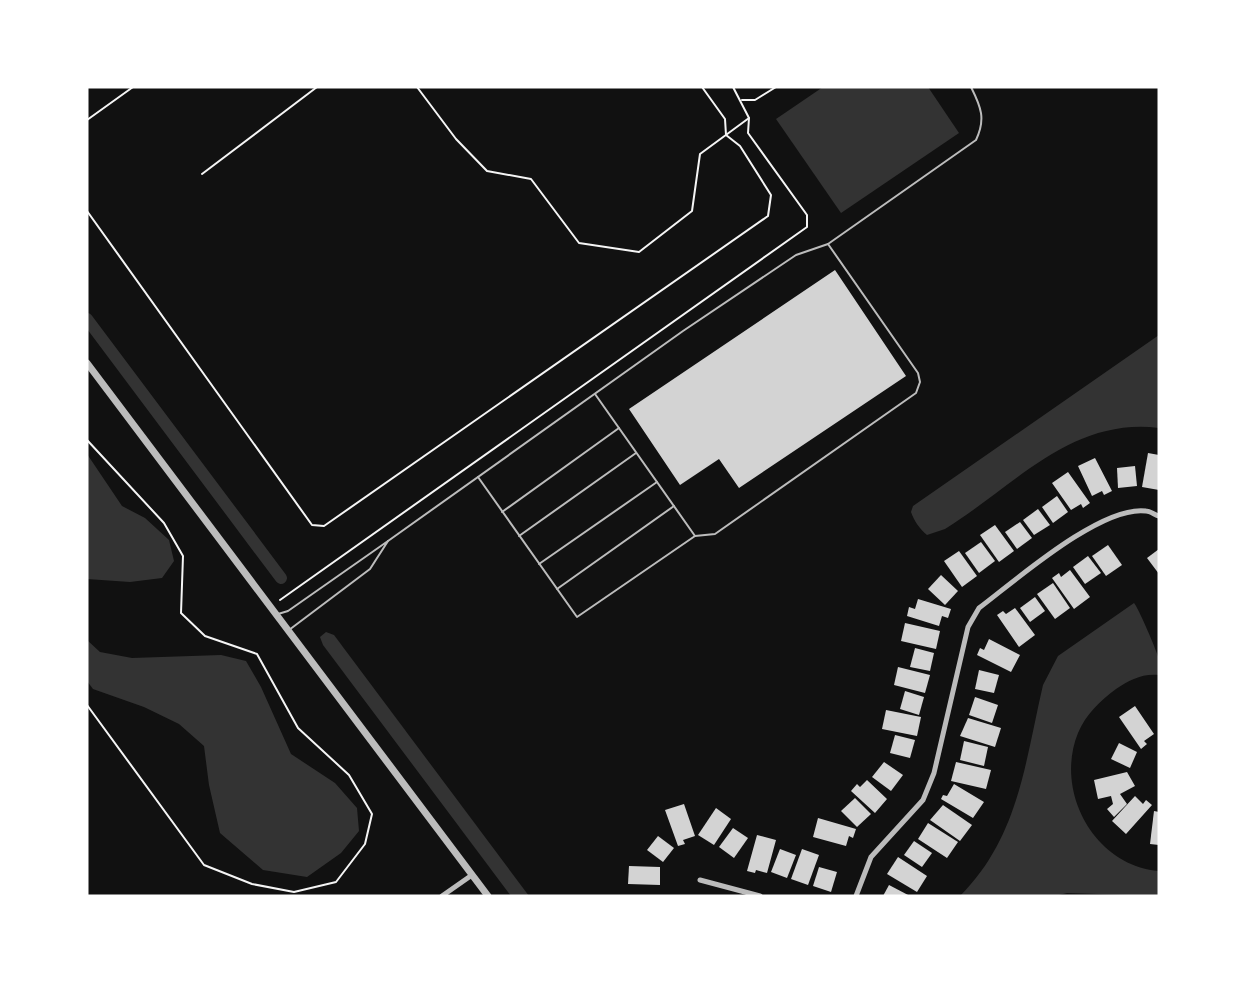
<svg xmlns="http://www.w3.org/2000/svg" width="1246" height="983" viewBox="0 0 1246 983" font-family="Montserrat,sans-serif">
  <rect width="100%" height="100%" fill="#111"/>
  <g fill="#333">
    <polygon points="823,87 928,87 959,133 841,213 776,119"/>
    <path d="M 1159,335 L 1159,428 C 1071,417 1013,487 945,529 L 927,535 C 920,529 914,521 911,512 L 913,506 Z"/>
    <polygon points="87,454 122,506 145,518 169,540 174,561 162,578 130,582 87,579"/>
    <path d="M 1134,603 C 1137,605 1158,653 1159,660 C 1160,665 1159,670 1159,675 C 1143,673 1129,680 1116,689 C 1100,701 1086,714 1078,733 C 1054,792 1095,866 1159,871 L 1159,896 L 1067,893 L 1055,896 L 960,896 C 1019,837 1025,762 1043,685 L 1058,656 Z"/>
    <polygon points="326,632 334,635 529,896 511,896 323,645 320,637"/>
    <polygon points="87,640 100,652 132,658 221,655 246,661 261,687 291,754 335,783 357,808 359,831 341,853 307,877 263,870 220,833 209,785 204,746 179,724 144,707 93,689 87,681"/>
  </g>
  <g fill="none" stroke-linecap="round" stroke-linejoin="round">
    <polyline stroke="#333" stroke-width="12" points="87,319 281,578"/>
  </g>
  <g fill="#d3d3d3">
    <polygon points="835,270 906,376 739,488 719,459 680,485 629,409"/>
    <polygon points="1148,453 1159,455 1159,490 1142,487"/>
    <polygon points="1095,458 1112,491 1104,495 1102,491 1092,496 1078,466"/>
    <polygon points="1135,466 1137,486 1118,488 1117,468"/>
    <polygon points="1068,472 1090,503 1083,508 1081,504 1071,510 1052,483"/>
    <polygon points="1057,496 1068,512 1053,523 1042,507"/>
    <polygon points="1038,509 1050,525 1034,535 1023,520"/>
    <polygon points="1020,522 1032,538 1017,549 1005,532"/>
    <polygon points="995,525 1014,551 999,562 980,535"/>
    <polygon points="981,542 995,561 979,573 965,553"/>
    <polygon points="1108,545 1122,565 1106,576 1092,556"/>
    <polygon points="1159,549 1159,574 1147,558"/>
    <polygon points="959,551 977,576 962,587 944,561"/>
    <polygon points="1088,556 1101,573 1085,584 1073,567"/>
    <polygon points="1070,570 1090,597 1074,609 1052,578 1059,573 1061,577"/>
    <polygon points="941,575 958,591 945,605 928,589"/>
    <polygon points="1053,583 1070,608 1055,619 1037,594"/>
    <polygon points="1035,597 1045,611 1030,622 1020,608"/>
    <polygon points="918,599 951,609 948,618 942,616 939,626 907,616 909,607 915,609"/>
    <polygon points="1015,608 1035,635 1019,647 997,615 1003,611 1006,614"/>
    <polygon points="905,623 940,631 936,649 901,641"/>
    <polygon points="989,639 1020,655 1011,672 977,655 980,648 984,650"/>
    <polygon points="915,648 934,653 930,671 910,667"/>
    <polygon points="898,667 930,675 925,693 894,685"/>
    <polygon points="979,670 999,675 994,693 975,689"/>
    <polygon points="905,691 924,697 919,715 900,709"/>
    <polygon points="975,697 998,705 992,723 969,715"/>
    <polygon points="1135,706 1154,734 1144,741 1147,744 1141,749 1119,717"/>
    <polygon points="886,710 921,717 917,736 882,729"/>
    <polygon points="968,718 1001,728 995,747 960,736"/>
    <polygon points="895,735 915,740 910,758 890,753"/>
    <polygon points="964,741 988,747 984,766 960,760"/>
    <polygon points="1119,743 1137,752 1130,768 1111,759"/>
    <polygon points="884,762 903,775 891,791 872,777"/>
    <polygon points="956,762 991,770 986,789 951,781"/>
    <polygon points="1127,772 1135,786 1120,794 1127,804 1114,817 1107,809 1113,804 1111,796 1098,799 1094,780"/>
    <polygon points="867,780 887,799 875,813 851,791 857,784 860,787"/>
    <polygon points="954,784 984,802 973,818 941,799 943,795 947,796"/>
    <polygon points="1135,796 1143,804 1146,800 1152,805 1126,834 1112,821"/>
    <polygon points="855,798 871,814 857,827 841,811"/>
    <polygon points="684,804 695,836 683,840 685,844 678,846 665,810"/>
    <polygon points="943,805 972,825 960,841 930,820"/>
    <polygon points="716,808 731,819 714,845 698,835"/>
    <polygon points="1154,811 1159,812 1159,845 1150,844"/>
    <polygon points="818,818 856,829 853,838 849,836 846,846 813,837"/>
    <polygon points="928,823 958,842 947,858 918,839"/>
    <polygon points="733,828 748,838 734,858 719,847"/>
    <polygon points="757,835 776,840 767,873 756,870 755,873 747,871"/>
    <polygon points="658,836 674,848 663,862 647,850"/>
    <polygon points="914,841 932,853 922,867 904,855"/>
    <polygon points="780,849 796,855 787,878 771,872"/>
    <polygon points="802,849 819,855 808,885 791,879"/>
    <polygon points="898,857 927,876 917,892 887,874"/>
    <polygon points="629,866 660,867 660,885 628,884"/>
    <polygon points="819,867 837,872 831,892 813,886"/>
    <polygon points="889,885 910,896 883,896"/>
  </g>
  <g fill="none" stroke-linecap="round" stroke-linejoin="round">
    <g stroke="#f5f5f5" stroke-width="2">
      <polyline points="417,87 456,139 487,171 531,179 579,243 639,252 692,211 700,154 749,118"/>
      <polyline points="742,100 755,100 776,87"/>
      <polyline points="87,120 133,87"/>
      <polyline points="202,174 317,87"/>
      <polyline points="87,211 312,525 324,526 768,216 771,195 740,146 726,135 725,119 702,87"/>
      <polyline points="87,440 164,523 183,556 181,613 205,636 257,654 298,728 349,775 372,814 365,844 336,882 294,892 252,884 204,865 87,705"/>
      <polyline points="280,600 807,227 807,215 748,133 749,118 733,87"/>
    </g>
    <g stroke="#bcbcbc" stroke-width="2">
      <polyline points="595,394 695,536 715,534 916,393 920,382 918,373 828,244"/>
      <polyline points="478,477 577,617 695,536"/>
      <polyline points="502,512 619,428"/>
      <polyline points="519,536 636,453"/>
      <path d="M 388,541 L 683,331 L 796,255 L 828,244 L 976,140 C 986,119 981,107 971,87"/>
      <polyline points="539,564 657,482"/>
      <polyline points="557,589 674,506"/>
      <polyline points="278,614 288,611 388,541 370,569 289,630"/>
    </g>
    <g stroke="#bcbcbc" stroke-width="5">
      <polyline points="700,880 760,896"/>
      <polyline points="442,896 472,875"/>
      <path d="M 856,896 L 871,857 L 923,800 L 934,773 L 968,627 L 979,608 C 1015,581 1101,505 1146,511 C 1150,511 1155,515 1159,516"/>
    </g>
    <polyline stroke="#bcbcbc" stroke-width="7" points="87,363 488,896"/>
  </g>
  <rect width="1246" height="983" fill="none" stroke="#ffffff" stroke-width="177"/>
</svg>
